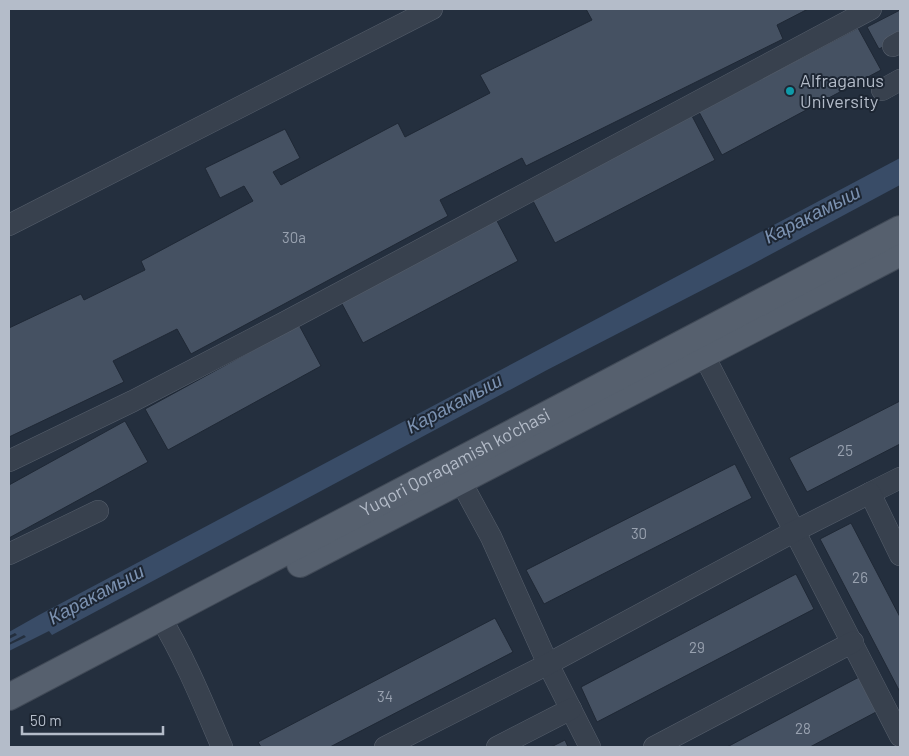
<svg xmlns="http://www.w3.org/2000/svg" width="909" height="756" viewBox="0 0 909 756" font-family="Barlow,sans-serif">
  <rect width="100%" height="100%" fill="#242f3e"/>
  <polygon fill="#394c67" points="900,158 900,185 749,266 547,370 52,635 49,631 9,651 9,645 26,637 24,635 9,643 9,639 17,635 15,633 9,636 9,632 39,615"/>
  <g fill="#455162" stroke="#1f2835">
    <polygon points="586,9 808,9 777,25 783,39 526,166 522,158 440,200 448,216 191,354 177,329 113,361 124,382 9,437 9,328 81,294 84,300 145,270 141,261 253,201 244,186 220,198 205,168 285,129 300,158 273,172 281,185 398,123 405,137 490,93 480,75 592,20"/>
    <polygon points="900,10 900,38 879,49 867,27"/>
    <polygon points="858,28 881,70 722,155 699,112"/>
    <polygon points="692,116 715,160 555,243 532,199"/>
    <polygon points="496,219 518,261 363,343 341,302"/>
    <polygon points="299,325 321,366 168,450 145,409"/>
    <polygon points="900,401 900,444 807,492 789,458"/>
    <polygon points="125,421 148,462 9,538 9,485"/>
    <polygon points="735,464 752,498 544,604 526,570"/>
    <polygon points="851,523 900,617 900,692 820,539"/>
    <polygon points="796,574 814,609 597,722 581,687"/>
    <polygon points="495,618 513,652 330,747 261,747 258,742"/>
    <polygon points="861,676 878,711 810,747 727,747"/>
    <polygon points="565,740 568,747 551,747"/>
  </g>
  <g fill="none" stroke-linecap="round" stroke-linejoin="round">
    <g stroke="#565f6c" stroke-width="22">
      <g id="minor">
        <polyline points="893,46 900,42"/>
        <polyline points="882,90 900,80"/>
        <polyline points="9,225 432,9"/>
        <polyline points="697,342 900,736"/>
        <polyline points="9,461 133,401 285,322 871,9"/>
        <polyline points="453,467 491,537 548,664 590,747"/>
        <polyline points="870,493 900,478"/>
        <polyline points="9,554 98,511"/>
        <path d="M 160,617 C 185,658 203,703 222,747"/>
        <polyline points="385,747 548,664 795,531 870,493 900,555"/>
        <polyline points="497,747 571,709"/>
        <polyline points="654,747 853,642"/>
      </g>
    </g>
    <g stroke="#414a57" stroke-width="28">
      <g id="major">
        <polyline points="300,564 900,253"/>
        <path id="s1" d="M 9,697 L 900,229"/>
      </g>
    </g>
    <use href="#minor" stroke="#38414e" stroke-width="21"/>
    <use href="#major" stroke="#56606e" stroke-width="26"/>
  </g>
  <circle fill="#0f9aa8" stroke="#1d2633" stroke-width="2" cx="790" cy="91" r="5"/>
  <g text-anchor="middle" stroke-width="4" stroke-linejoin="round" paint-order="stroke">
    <g font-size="15" fill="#98a1af">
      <text x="294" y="243">30a</text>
      <text x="845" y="456">25</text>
      <text x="639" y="539">30</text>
      <text x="860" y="583">26</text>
      <text x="697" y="653">29</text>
      <text x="385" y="702">34</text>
      <text x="803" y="734">28</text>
    </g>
    <g font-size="18" fill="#b4bcc9" stroke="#1d2633" text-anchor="start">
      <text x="800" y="87">Alfraganus<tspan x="800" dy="21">University</tspan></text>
    </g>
    <g font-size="18" fill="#b4bcc9" stroke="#1d2633">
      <text dy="6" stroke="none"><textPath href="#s1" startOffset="504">Yuqori Qoraqamish ko'chasi</textPath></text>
    </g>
    <g font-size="19" font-style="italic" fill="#7c92b1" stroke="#1d2633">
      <text transform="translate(812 214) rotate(-27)" y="7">Каракамыш</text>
      <text transform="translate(454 403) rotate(-28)" y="7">Каракамыш</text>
      <text transform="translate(96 594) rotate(-28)" y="7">Каракамыш</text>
    </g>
  </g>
  <rect width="909" height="756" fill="none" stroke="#b4bcc9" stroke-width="20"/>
  <path d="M22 726v8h141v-8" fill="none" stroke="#b4bcc9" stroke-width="2.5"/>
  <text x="30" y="726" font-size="15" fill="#b4bcc9" stroke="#1d2633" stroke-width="4" paint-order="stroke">50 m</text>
</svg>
